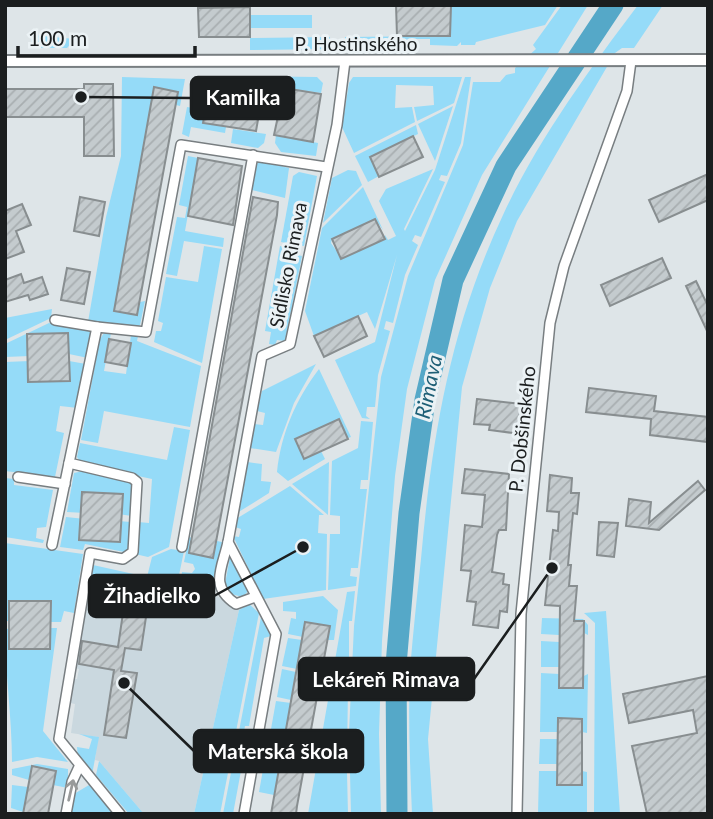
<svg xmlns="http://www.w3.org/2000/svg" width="713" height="819" viewBox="0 0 713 819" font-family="Lato,sans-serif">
  <defs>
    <pattern id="building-hatch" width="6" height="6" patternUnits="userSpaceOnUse" patternTransform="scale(1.75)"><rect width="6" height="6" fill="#c4cbce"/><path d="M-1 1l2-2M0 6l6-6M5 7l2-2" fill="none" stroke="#a8aeb0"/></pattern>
  </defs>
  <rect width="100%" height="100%" fill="#dee5e8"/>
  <polygon fill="#cad8df" points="90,582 200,585 239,610 194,814 144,814 99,761 95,760 98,737 71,733 75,704 70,703 74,679 77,679 79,669 75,668"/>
  <g fill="#95dbf8">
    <polygon points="428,5 558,5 545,25 476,42 475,45 461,45 461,42 457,46 430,45 430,39 416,39 416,45 344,49 345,37 450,36 451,6"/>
    <polygon points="562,5 588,5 482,175 435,280 407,389 395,476 382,641 379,734 381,814 351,814 349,732 354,626 381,377 408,276 463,145 473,82 500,82 506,75 515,73 515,68 536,49 533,45"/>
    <path d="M 638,5 L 663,5 L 634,48 L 622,48 L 615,53 L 517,221 L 490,288 L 462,387 L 428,739 L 433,814 L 412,814 C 410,766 408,718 410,670 C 413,633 417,596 421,559 C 432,436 450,328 503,215 C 537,141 589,70 638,5 Z"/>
    <polygon points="251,15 312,15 312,28 250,28"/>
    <polygon points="32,35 75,39 67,48 31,48"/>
    <polygon points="330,37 330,49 250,50 250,38"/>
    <polygon points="230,76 317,77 323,83 321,93 285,88 283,92 229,83"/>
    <polygon points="122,77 185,79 180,106 176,105 178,92 154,88 114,310 137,315 140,302 145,301 140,325 136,328 88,322 106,217 121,156"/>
    <polygon points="353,77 462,77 454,103 417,121 414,107 434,105 433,86 396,85 395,108 412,107 415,122 354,153 342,127 349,83"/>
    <polygon points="465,77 471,77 461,143 447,176 441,175 439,180 445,182 421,237 415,235 412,241 418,245 405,275 393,323 386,321 384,329 390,331 378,375 375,407 367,407 366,416 370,419 362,418 335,360 375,342 397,255 375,329 367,312 314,336 305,311 322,228 363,187 383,230 375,219 332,239 331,243 342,259 384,239 385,235 388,240 396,236 379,201 386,189 433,169 404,229 405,231 435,170"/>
    <polygon points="207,82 210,83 203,122 226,127 225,133 191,127 189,137 182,134 187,107 199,109"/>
    <polygon points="453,106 435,161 418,124"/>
    <polygon points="416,125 418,134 370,157 379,176 368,182 355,156"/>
    <polygon points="233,129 266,134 264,143 258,148 231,143"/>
    <polygon points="276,135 318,143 316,156 281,152 275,143"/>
    <polygon points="188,156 198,158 185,231 224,238 223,247 184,241 177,276 166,274 177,217 185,218 187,207 179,205"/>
    <polygon points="260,161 289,168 285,198 252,190 256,165"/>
    <polygon points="348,170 356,171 362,185 323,223 332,178"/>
    <polygon points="299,172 317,176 304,246 281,242 293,176"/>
    <polygon points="204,246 222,249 202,363 154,342 156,331 161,331 163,323 158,321 166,277 198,282"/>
    <polygon points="280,246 294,249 293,254 302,256 285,341 277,340 275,345 269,344 271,332 265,331"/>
    <polygon points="52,309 51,318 5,340 5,318"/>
    <polygon points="49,323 91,331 88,358 69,354 68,333 27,334 27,350 39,350 30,356 5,357 5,344"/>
    <polygon points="104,333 111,333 104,371 126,374 131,335 138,336 137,341 201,366 190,427 104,411 98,443 81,440 100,339"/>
    <polygon points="30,361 28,382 69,381 69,361 86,364 78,408 60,406 56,431 64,433 55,477 5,471 5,362"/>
    <polygon points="316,364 294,403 276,452 250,448 254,424 263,425 265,413 257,411 262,391"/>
    <path d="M 319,369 L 351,437 L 348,438 L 339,419 L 296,439 L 304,459 L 321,451 L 325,459 L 288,481 L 277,472 C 281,434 296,399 319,369 Z"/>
    <polygon points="361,421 373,422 368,480 361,480 360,489 367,489 358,568 351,568 350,576 357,577 356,586 328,590 330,534 340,534 340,516 330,515 332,461 358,448"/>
    <polygon points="174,427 190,430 169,547 148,557 135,554 138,522 149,523 152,479 82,464 77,457 80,443 167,460"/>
    <polygon points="247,462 262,464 261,481 271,482 269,493 237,513"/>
    <polygon points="329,462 328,515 292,484"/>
    <polygon points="83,471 133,482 132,516 118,514 122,509 123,494 82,492 81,508 92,508 85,513 67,512 74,473"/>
    <polygon points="5,478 14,479 14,485 53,490 46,527 37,528 36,538 44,540 43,543 5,537"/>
    <polygon points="290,486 324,515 319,515 318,533 327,534 326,590 263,599 233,536 239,537 241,529 235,527 236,519"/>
    <polygon points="66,517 85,519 80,540 120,542 121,526 118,521 131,522 129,553 85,544 83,550 60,547"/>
    <polygon points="189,537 192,538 189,553 217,544 217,541 222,542 215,581 181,580 182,572 192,573 195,569 193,564 184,562"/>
    <polygon points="5,543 83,554 74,613 64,611 61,622 47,622 50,617 50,601 10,601 12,621 5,621"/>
    <polygon points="171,549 184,551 178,580 122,581 91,577 93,565 147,577 152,557"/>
    <polygon points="230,557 248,591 243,597 227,593 225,584"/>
    <polygon points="355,591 352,621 349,621 349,674 342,674 341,682 348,683 347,765 339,765 340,773 347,773 348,814 308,814 347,592"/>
    <polygon points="323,596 338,610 334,640 327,640 329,626 306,622 303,637 288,634 291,618 296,619 296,612 283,611 283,602"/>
    <polygon points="249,604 259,613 220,814 194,814 239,610"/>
    <polygon points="606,611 620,814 594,814 595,623 584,613"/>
    <polygon points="261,617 271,636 264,638 249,726 245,726 241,748 245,749 233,814 223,814"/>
    <polygon points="542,618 583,619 588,625 588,635 560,621 559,635 541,634"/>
    <path d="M 5,628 L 20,633 L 9,633 L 9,649 L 50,649 L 50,633 L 47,628 L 57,628 L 43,731 L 68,762 L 37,757 L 12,762 C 12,717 5,673 5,628 Z"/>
    <polygon points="288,638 302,640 297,669 282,666"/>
    <polygon points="541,641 559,642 559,667 541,667"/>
    <polygon points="282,669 296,672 291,700 277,697"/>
    <polygon points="541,673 559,674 559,688 588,674 587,733 582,732 582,719 559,718 558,732 540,732"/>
    <polygon points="276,701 291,703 285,732 271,729"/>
    <polygon points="79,734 99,737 92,775 78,758 77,747 89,749 92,739"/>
    <polygon points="540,739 558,739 558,764 539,764"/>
    <polygon points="99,761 144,814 129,814 96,775"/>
    <polygon points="37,764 68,769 68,788 53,785 55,771 32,766 29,780 12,775 12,769"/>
    <polygon points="264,764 279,767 274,795 259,792"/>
    <polygon points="539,771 557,771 558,785 581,785 582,771 587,772 587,814 538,814"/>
    <polygon points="12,785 28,787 23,812 11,808"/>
    <polygon points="89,785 114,813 116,814 69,814 73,810 70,809 74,794"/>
  </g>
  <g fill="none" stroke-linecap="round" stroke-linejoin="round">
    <polyline stroke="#55a8c8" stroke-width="21" points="397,814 396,665 409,513 425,400 453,280 506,166 613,5"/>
  </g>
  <g fill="url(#building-hatch)" stroke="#888e90" stroke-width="2">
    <polygon points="396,5 451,6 450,36 397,36"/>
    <polygon points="250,7 250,37 199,37 198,8"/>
    <polygon points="210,83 263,91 256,131 203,123"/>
    <polygon points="84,84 113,84 114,156 84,156 84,117 5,117 5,89 84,89"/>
    <polygon points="154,87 178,92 137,315 114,311"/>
    <polygon points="284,88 321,94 313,142 274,135"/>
    <polygon points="413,136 423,157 379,177 370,157"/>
    <polygon points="198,158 242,166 233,225 188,216"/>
    <polygon points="708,174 708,200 659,222 649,200"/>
    <polygon points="80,197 105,202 99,236 74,231"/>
    <polygon points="253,197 278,202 277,215 213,558 189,553"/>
    <polygon points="22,204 31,225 16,231 24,252 5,259 5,211"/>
    <polygon points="375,219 385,239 341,259 332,239"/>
    <polygon points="662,258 671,278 610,306 601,285"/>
    <polygon points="67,268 90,272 84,304 61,300"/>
    <polygon points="21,274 24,283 42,277 48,294 30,300 28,295 5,302 5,280"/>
    <polygon points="696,281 708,306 708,333 686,286"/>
    <polygon points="358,316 367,336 324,357 314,336"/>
    <polygon points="68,333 70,381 28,382 27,334"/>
    <polygon points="109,339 131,343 127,366 105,362"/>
    <polygon points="589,388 656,396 654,411 708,417 708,442 650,435 651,419 586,412"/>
    <polygon points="477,399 521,404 518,428 513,433 489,430 490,425 474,424"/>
    <polygon points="339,419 348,439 304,459 295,439"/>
    <polygon points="465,469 509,474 506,530 499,530 497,535 492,572 504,574 503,584 509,585 507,612 500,611 498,628 473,625 476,602 467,601 471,571 461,570 465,525 482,527 485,495 462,493"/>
    <polygon points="550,475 572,478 571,493 579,493 577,514 573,513 568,565 571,565 569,586 577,586 574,621 584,621 583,688 559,688 560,606 545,605 553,530 558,531 559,512 547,511"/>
    <polygon points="698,481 705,490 659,530 626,526 629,499 651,502 649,523"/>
    <polygon points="82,492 123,494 120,542 79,540"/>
    <polygon points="599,522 618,523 614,557 597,555"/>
    <polygon points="9,601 51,601 50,649 9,649"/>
    <polygon points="123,613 146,617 141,650 125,648 121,671 137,673 126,738 104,735 114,670 79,664 82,641 118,647"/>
    <polygon points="305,622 330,626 297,806 296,814 271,814"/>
    <polygon points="708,676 708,814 647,814 632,746 697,733 693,710 629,723 623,694"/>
    <polygon points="558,718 582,719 582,785 557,785"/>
    <polygon points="32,766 56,771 48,814 23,814"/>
  </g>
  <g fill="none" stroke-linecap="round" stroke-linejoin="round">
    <g stroke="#787e81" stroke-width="12">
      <g id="minor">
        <polyline points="55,320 97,327"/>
        <polyline points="18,477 65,484"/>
        <path d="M 228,542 C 222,569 209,586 236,604 L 255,597"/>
        <polyline points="52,545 69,463"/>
        <polyline points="182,547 253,155"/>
        <polyline points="66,814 72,782 79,767"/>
        <polyline points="120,814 59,739 90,553 123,559 133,552 137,482 132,478 69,463 97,327 146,332 181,145 326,167"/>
        <polyline points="244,814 276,634 228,542 262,356 290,344 337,125 345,61"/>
        <polyline points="517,814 521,614 550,323 564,266 627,91 631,61"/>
      </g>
    </g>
    <g stroke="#787e81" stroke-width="14">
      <polyline id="tertiary" points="5,61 708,60"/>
    </g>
    <use href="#minor" stroke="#fff" stroke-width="9"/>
    <use href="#tertiary" stroke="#fff" stroke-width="10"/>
  </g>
  <defs><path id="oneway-shaft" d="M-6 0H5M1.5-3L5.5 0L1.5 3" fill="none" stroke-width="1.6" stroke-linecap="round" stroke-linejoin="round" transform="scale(1.75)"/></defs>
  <use stroke="#989a9a" href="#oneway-shaft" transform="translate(71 790) rotate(-77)"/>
  <g text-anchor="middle" stroke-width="6" stroke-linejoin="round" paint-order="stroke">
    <g font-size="19" fill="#1b1e1f" stroke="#ebf2f5">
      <text x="356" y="51">P. Hostinského</text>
      <text transform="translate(288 265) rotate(-79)" y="7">Sídlisko Rimava</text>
      <text transform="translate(522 429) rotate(-84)" y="7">P. Dobšinského</text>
    </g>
    <g font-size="21" font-style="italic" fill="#1e5f76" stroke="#ebf2f5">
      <text transform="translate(429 387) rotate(-78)" y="7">Rimava</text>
    </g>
  </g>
  <path fill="none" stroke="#1b1e1f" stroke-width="2.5" d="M81 97L191 98M303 547L214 596M552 568L474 679M124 683L194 751"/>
  <g fill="#1b1e1f" stroke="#ebf2f5" stroke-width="2.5">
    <circle cx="81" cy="97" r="7"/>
    <circle cx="303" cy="547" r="7"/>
    <circle cx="552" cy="568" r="7"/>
    <circle cx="124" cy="683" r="7"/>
  </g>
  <g fill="#1b1e1f" stroke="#1b1e1f" stroke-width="2.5">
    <rect x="191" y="77" width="103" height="42" rx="7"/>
    <rect x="89" y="575" width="125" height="42" rx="7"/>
    <rect x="299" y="658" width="175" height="42" rx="7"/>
    <rect x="194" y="730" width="169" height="42" rx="7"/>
  </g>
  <g font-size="21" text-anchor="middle" font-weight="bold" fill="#fff">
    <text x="243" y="105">Kamilka</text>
    <text x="152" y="603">Žihadielko</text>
    <text x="386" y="687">Lekáreň Rimava</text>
    <text x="278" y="759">Materská škola</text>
  </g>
  <rect width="713" height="819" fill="none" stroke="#1b1e1f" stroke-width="14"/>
  <path d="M18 46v10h177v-10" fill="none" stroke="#1b1e1f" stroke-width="3.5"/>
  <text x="28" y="46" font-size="21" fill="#1b1e1f" stroke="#ebf2f5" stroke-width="5" paint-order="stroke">100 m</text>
</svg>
